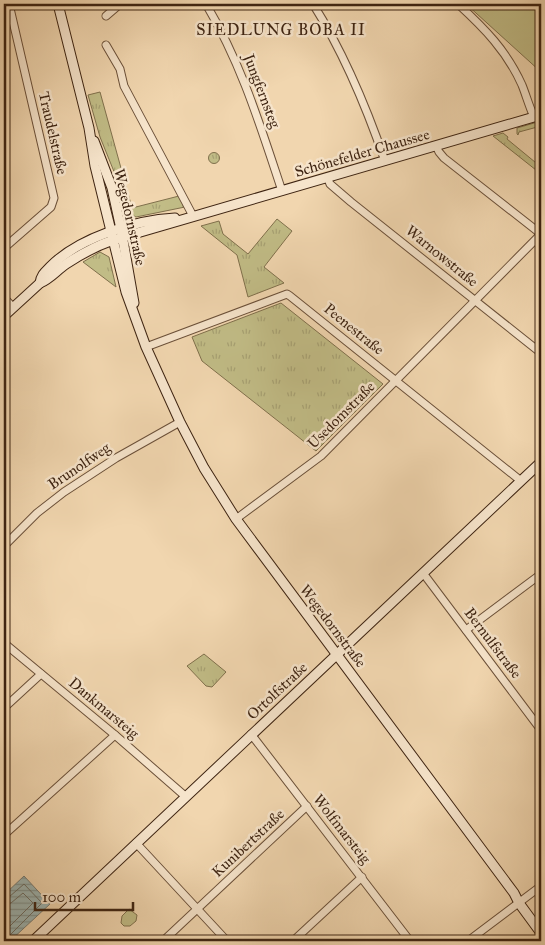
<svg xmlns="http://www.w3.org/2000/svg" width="545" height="945" viewBox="0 0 545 945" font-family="'IM FELL Great Primer',serif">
  <defs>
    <pattern id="grass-tufts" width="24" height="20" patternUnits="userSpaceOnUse" patternTransform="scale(1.25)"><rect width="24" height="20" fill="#c1bc86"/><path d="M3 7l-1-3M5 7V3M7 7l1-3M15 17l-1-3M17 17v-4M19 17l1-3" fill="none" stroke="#a7a173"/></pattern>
    <pattern id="water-rules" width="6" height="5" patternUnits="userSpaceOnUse" patternTransform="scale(1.25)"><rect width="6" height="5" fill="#9eb7b5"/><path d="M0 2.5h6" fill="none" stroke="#829592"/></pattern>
  </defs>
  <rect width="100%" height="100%" fill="#f1d6af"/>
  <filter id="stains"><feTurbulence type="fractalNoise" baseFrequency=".004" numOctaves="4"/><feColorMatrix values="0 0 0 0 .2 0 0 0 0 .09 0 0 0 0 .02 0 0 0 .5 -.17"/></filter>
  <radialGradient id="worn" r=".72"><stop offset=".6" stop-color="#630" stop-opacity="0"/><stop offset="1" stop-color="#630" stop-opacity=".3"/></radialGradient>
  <g fill="url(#grass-tufts)" stroke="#80704c">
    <polygon points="100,92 132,208 179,196 185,207 136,217 126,212 117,179 100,137 88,95"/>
    <polygon points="541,121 541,126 519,132 518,135 517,134 517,128"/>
    <polygon points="503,133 508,137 507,139 541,167 541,174 493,136"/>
    <circle cx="214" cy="158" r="5.5"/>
    <polygon points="277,219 292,231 264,267 284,283 248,297 237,255 201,226 219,221 223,234 248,254"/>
    <polygon points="100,252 109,257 116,287 83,262"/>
    <polygon points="281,303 383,384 316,451 202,361 192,337"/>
    <polygon points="204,654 226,672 212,687 206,686 187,666"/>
    <polygon points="129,909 137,915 136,921 130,926 124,926 121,923 122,916"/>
  </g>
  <polygon fill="#c1bc86" stroke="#80704c" points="466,4 541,4 541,72"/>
  <polygon fill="url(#water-rules)" stroke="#787c74" points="24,876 50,904 10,941 4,941 4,895"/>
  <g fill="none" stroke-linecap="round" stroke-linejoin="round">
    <g stroke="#6e6e64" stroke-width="1">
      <polyline points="4,898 9,897 24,884 42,903 9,936 7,941"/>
      <polyline points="4,905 11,903 23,893 33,903 4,932"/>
    </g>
    <g stroke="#6b5039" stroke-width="9">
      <g id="street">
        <path d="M 206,4 C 242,65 260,125 282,191"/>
        <path d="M 313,4 C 344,53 366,106 385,161"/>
        <path d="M 458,4 C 484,28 507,51 522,85 C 526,95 529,106 534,117"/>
        <polyline points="106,16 120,4"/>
        <polyline points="106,45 120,69 124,86 193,216"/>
        <polyline points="436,146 439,152 444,158 541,234"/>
        <polyline points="328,179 330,184 351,202 541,353"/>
        <polyline points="4,248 51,207 54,198 9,4"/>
        <polyline points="4,298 13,307"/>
        <polyline points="146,347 287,294 290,296 521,481"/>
        <polyline points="236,519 321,456 541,234"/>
        <polyline points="4,546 37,513 64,492 116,458 180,422"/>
        <polyline points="423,573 541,730"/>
        <polyline points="466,630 541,574"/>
        <polyline points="4,643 115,735 185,796"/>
        <polyline points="4,708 41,674"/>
        <polyline points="251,734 410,941"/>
        <polyline points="4,835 115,735"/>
        <polyline points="136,843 227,941"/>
        <polyline points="163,941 307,806"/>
        <polyline points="293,941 362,877"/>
        <polyline points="468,941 541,886"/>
      </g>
    </g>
    <g stroke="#3e2412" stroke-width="11">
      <g id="secondary">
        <polyline points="58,4 89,128 95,166 126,292 146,347 180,422 204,468 236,519 514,893 519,903 541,933"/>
        <polyline points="94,141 112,188 121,229 134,303"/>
        <path d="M 40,283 C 41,275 45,272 50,267 C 78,238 135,220 175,218"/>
        <path d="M 4,316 L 40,283 C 50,279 57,270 66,264 C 81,254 96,246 113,240 L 541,115"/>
        <polyline points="33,941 541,462"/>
      </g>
    </g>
    <use href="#street" stroke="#f6e4cb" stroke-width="7"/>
    <use href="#secondary" stroke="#f6e4cb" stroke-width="9"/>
  </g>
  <g text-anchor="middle" stroke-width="5" stroke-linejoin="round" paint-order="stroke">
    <g font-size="15" fill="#3e2412" stroke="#f6e4cb">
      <text transform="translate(262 91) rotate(69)" y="5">Jungfernsteg</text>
      <text transform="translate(53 133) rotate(77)" y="5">Traudelstraße</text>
      <text transform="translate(362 153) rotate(-16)" y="5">Schönefelder Chaussee</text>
      <text transform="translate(130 217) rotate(77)" y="5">Wegedornstraße</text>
      <text transform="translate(442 256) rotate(39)" y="5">Warnowstraße</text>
      <text transform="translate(354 329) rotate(39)" y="5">Peenestraße</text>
      <text transform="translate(341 415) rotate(-45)" y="5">Usedomstraße</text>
      <text transform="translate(79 466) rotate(-34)" y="5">Brunolfweg</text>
      <text transform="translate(333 626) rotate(53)" y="5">Wegedornstraße</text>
      <text transform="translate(493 643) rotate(53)" y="5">Bernulfstraße</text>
      <text transform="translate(277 691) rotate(-43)" y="5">Ortolfstraße</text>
      <text transform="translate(104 708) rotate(40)" y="5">Dankmarsteig</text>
      <text transform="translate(342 829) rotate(52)" y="5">Wolfmarsteig</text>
      <text transform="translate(248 843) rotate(-43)" y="5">Kunibertstraße</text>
    </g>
    <g font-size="16" letter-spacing="1" fill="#3e2412" stroke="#f6e4cb">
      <text x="281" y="35">SIEDLUNG BOBA II</text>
    </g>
  </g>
  <rect width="545" height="945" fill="none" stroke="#f1d6af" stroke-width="20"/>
  <rect x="5" y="5" width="535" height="935" fill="none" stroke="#3e2412" stroke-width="2.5"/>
  <rect x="10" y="10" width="525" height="925" fill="none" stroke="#3e2412"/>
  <path d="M35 902v8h98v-8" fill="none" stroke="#3e2412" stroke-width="2.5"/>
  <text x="42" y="902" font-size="15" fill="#3e2412" stroke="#f6e4cb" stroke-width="4" paint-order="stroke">100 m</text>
  <rect width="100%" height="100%" filter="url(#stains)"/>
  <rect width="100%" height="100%" fill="url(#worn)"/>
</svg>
